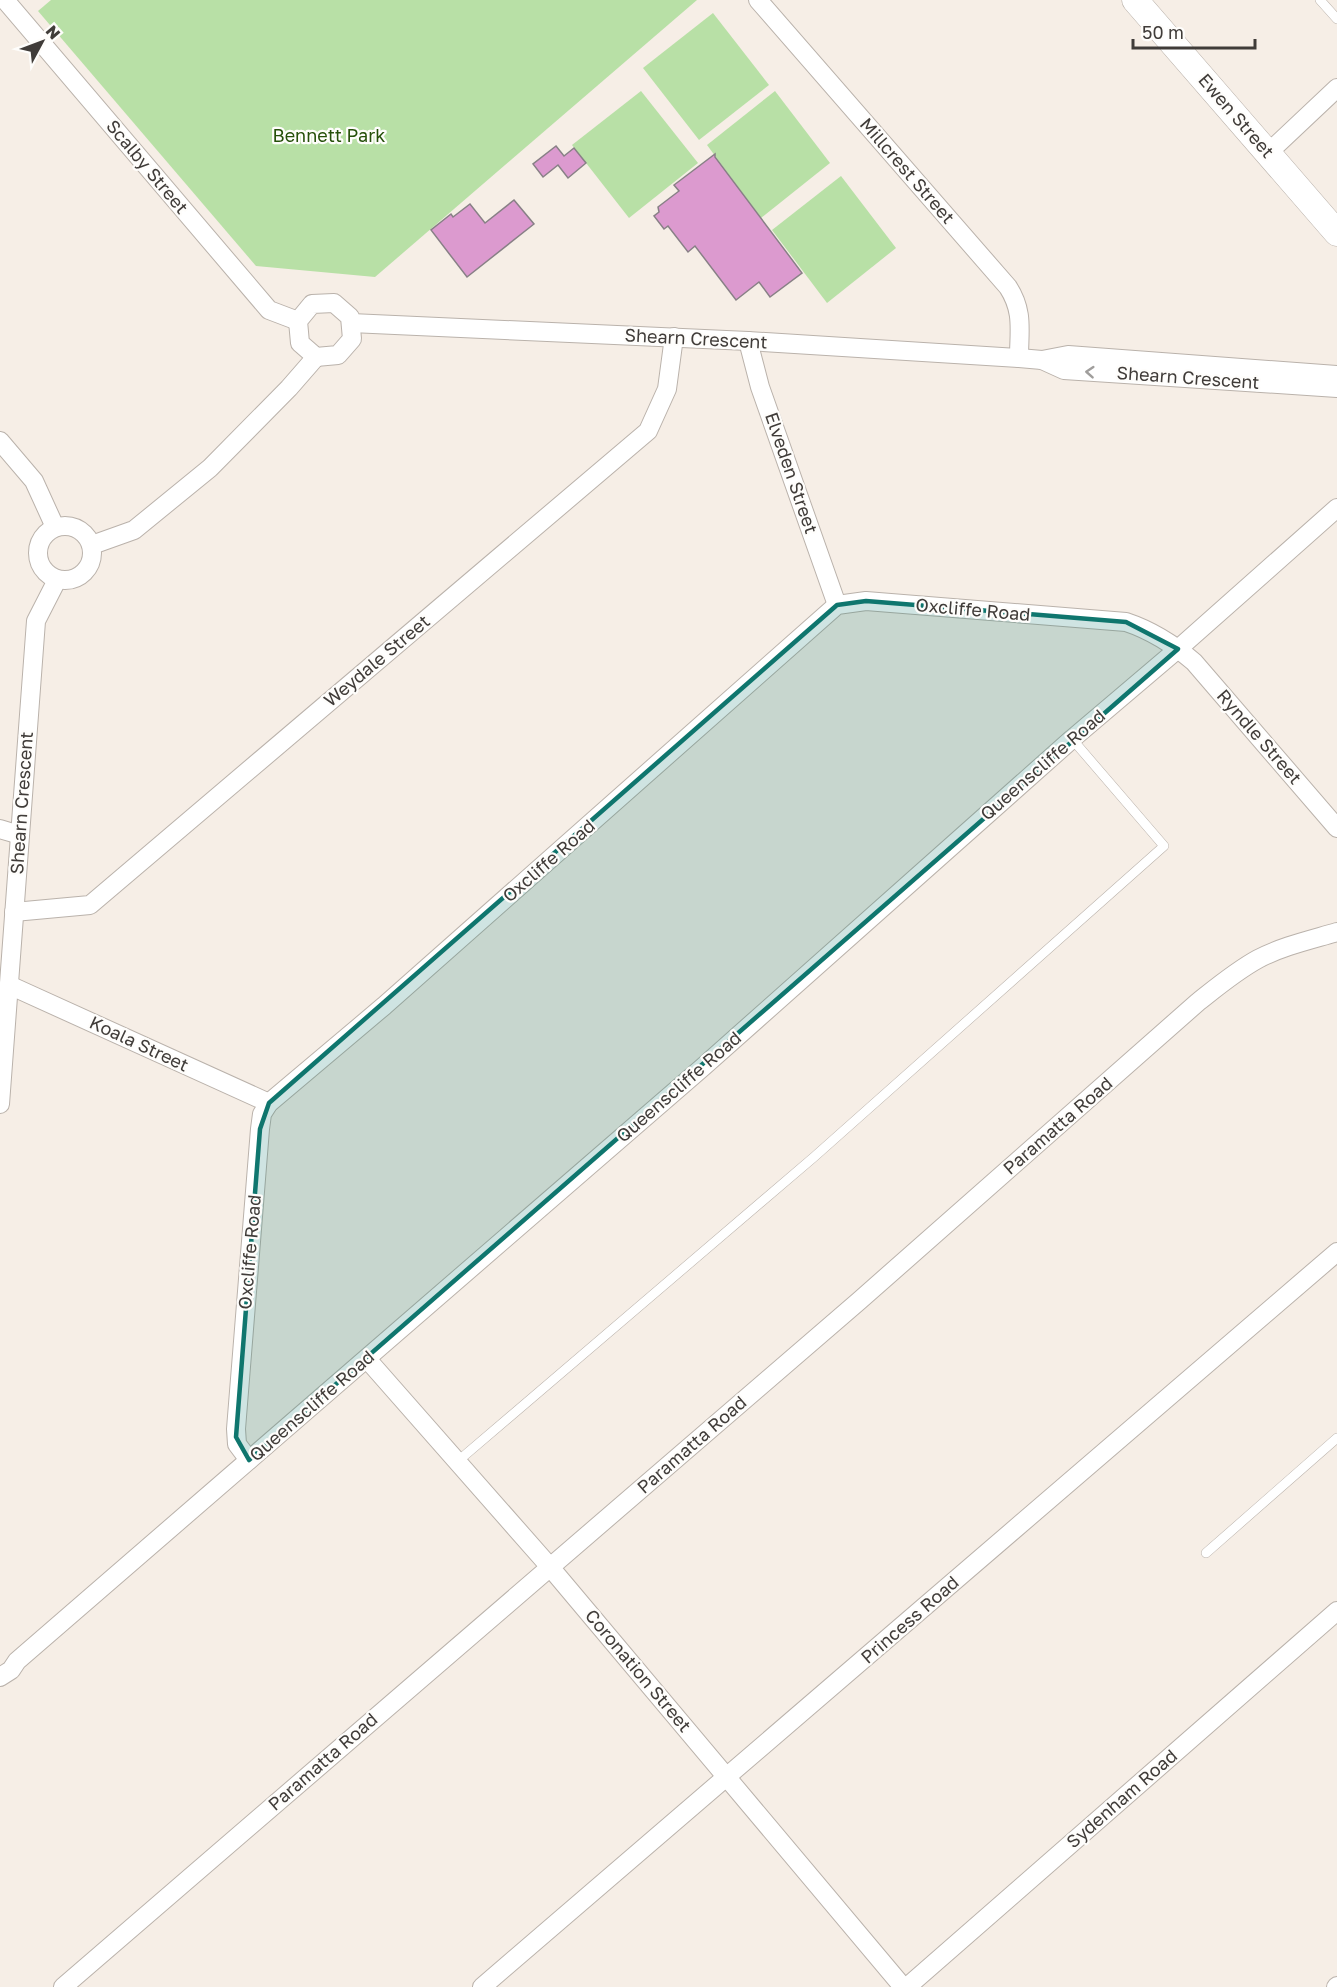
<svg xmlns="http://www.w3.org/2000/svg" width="1337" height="1987" viewBox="0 0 1337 1987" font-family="'Golos Text',sans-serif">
  <rect width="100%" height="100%" fill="#f6eee6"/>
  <g fill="#b8e0a6">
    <polygon points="51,0 697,0 375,277 256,266 38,11"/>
    <polygon points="713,13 769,85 699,140 643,68"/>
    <polygon points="641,91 698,163 629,218 572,145"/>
    <polygon points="775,91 830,163 761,218 707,145"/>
    <polygon points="841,176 896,248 827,303 772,230"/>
  </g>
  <g fill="#dc9acf" stroke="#888086" stroke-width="1.5">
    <polygon points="556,146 564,156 574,148 586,163 568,178 558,165 543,177 533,164"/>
    <polygon points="715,154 715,157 802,273 770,297 759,282 736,300 695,246 688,252 668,226 664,229 654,216 659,212 658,207 679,191 674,185"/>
    <polygon points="514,200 534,224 467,277 431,230 451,214 453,217 470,204 485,223"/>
  </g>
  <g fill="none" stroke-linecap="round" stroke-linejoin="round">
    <g stroke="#bab2ab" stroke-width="10">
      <g id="service">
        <polyline points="1320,0 1337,19"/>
        <polyline points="458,1461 814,1157 1164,846 1072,739"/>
        <polyline points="1206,1553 1337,1438"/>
      </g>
    </g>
    <g stroke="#bab2ab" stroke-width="20">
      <g id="minor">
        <polyline points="5,0 269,310 298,321"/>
        <path d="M 758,0 L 1008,287 C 1024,312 1019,330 1019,358"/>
        <polyline points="1268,153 1337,88"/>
        <polygon points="334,303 350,317 352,339 338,355 316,357 300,343 298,321 312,304"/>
        <polyline points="351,323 748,341 1019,358 1042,360 1064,370 1337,388"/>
        <polyline points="748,341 760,387 837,605"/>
        <polyline points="1042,360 1068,355 1337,375"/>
        <polyline points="0,441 34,481 55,527"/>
        <circle cx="65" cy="553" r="27"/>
        <polyline points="92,545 134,530 210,468 289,388 316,357"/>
        <polyline points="0,829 20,835"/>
        <polyline points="14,912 90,905 648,431 667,389 674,337"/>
        <polyline points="9,985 269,1103"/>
        <polyline points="0,1104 36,621 57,580"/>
        <polyline points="367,1359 550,1567 903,1987"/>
        <path d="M 249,1460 L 237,1444 L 236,1429 L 260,1129 L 262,1114 L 269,1103 L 384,1006 L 837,605 L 866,601 L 1126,622 C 1153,631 1173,644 1194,662 L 1337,828"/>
        <polyline points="0,1677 11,1670 17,1661 703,1067 1072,739 1178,649 1337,508"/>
        <path d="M 63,1987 L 859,1301 L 1198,1002 C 1217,987 1236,971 1258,959 C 1283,946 1310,940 1337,932"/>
        <polyline points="482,1987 1337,1252"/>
        <polyline points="907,1987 1337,1611"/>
        <polyline points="1336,1987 1337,1986"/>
      </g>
    </g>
    <g stroke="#bab2ab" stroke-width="27">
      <polyline id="secondary" points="1135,0 1337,233"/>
    </g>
    <use href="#service" stroke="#fff" stroke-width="9"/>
    <use href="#minor" stroke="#fff" stroke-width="18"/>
    <use href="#secondary" stroke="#fff" stroke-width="26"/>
  </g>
  <defs><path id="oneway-chevron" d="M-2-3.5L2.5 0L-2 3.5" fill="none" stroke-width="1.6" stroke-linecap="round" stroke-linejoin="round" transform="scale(1.5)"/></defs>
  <use stroke="#a09e9c" href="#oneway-chevron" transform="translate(1090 372) rotate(-176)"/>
  <path fill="#0f766e" fill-opacity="0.2" stroke="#0f766e" stroke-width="4.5" stroke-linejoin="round" d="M 866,601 L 1126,622 L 1178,649 L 249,1460 L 236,1437 L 260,1129 L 269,1103 L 837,605 Z"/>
  <g text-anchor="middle" stroke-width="4.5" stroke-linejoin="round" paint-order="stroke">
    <g font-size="18" fill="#403c39" stroke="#fefdfb">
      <text transform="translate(1236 116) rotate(49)" y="6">Ewen Street</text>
      <text transform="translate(147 167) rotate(50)" y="6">Scalby Street</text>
      <text transform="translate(907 171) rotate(49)" y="6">Millcrest Street</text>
      <text transform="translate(696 339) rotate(3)" y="6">Shearn Crescent</text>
      <text transform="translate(1188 378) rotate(4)" y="6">Shearn Crescent</text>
      <text transform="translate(791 473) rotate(71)" y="6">Elveden Street</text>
      <text transform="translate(973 610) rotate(5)" y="6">Oxcliffe Road</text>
      <text transform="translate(377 661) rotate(-40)" y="6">Weydale Street</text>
      <text transform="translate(1259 737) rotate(49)" y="6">Ryndle Street</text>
      <text transform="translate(1043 765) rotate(-41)" y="6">Queenscliffe Road</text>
      <text transform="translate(22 803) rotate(-86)" y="6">Shearn Crescent</text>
      <text transform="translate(549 861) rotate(-41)" y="6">Oxcliffe Road</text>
      <text transform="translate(139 1044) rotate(25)" y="6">Koala Street</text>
      <text transform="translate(679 1087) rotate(-41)" y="6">Queenscliffe Road</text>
      <text transform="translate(1058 1126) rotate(-41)" y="6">Paramatta Road</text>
      <text transform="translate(250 1252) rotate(-85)" y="6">Oxcliffe Road</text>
      <text transform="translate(312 1406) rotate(-41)" y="6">Queenscliffe Road</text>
      <text transform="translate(692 1445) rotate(-41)" y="6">Paramatta Road</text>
      <text transform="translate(910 1620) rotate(-41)" y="6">Princess Road</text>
      <text transform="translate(638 1671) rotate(50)" y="6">Coronation Street</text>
      <text transform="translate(323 1762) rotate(-41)" y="6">Paramatta Road</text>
      <text transform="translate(1122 1799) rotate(-41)" y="6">Sydenham Road</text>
    </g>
    <g font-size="18" fill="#255009" stroke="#fefdfb">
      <text x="329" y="142">Bennett Park</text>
    </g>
  </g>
  <g transform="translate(42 42) rotate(49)" stroke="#fefdfb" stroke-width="4.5" paint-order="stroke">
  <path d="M0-4.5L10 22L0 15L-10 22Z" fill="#403c39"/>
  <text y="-9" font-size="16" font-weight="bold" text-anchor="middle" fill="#403c39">N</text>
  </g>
  <path d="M1133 39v9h122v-9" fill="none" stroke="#403c39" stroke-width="3"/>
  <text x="1142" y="39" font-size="18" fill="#403c39" stroke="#fefdfb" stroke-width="4.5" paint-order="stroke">50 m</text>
</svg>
